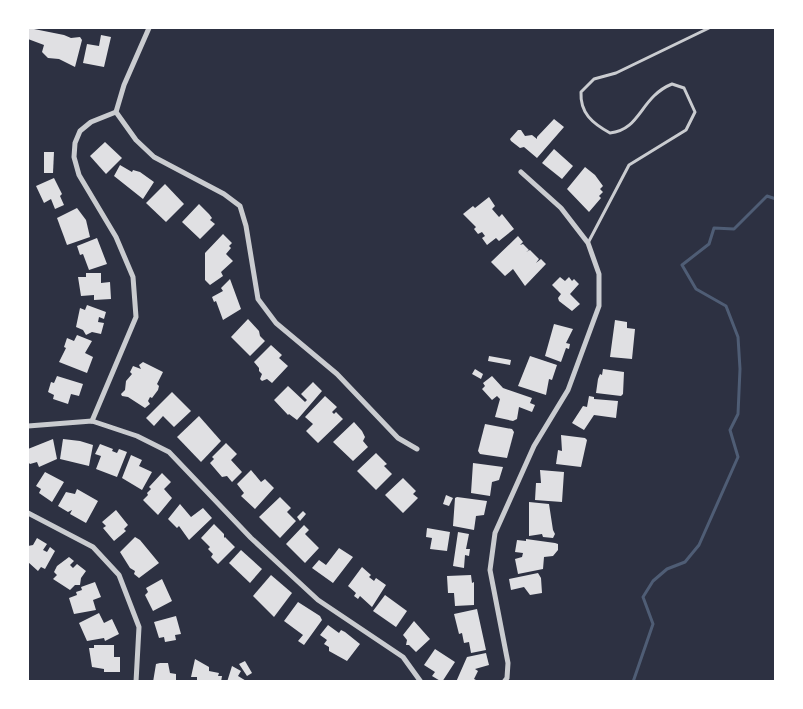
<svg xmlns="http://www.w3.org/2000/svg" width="803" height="709" viewBox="0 0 803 709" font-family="'Exo 2',sans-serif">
  <rect width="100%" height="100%" fill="#2d3142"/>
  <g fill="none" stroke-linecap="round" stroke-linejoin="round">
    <polyline stroke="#4f5d75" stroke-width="3" points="633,682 653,624 643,597 653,581 667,569 685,562 699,545 738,457 730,430 738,414 740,369 738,337 726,306 696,289 682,265 709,244 714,228 734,229 767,196 776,199"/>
  </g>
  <g fill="#e0e0e3">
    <polygon points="29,28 64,35 71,38 80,37 82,40 75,67 59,59 48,58 42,52 44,45 28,39"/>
    <polygon points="101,35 111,37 104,67 83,63 87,44 99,46"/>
    <polygon points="554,119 564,127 537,158 524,147 520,148 511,141 510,139 518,130 521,130 525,136 532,135 537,139 537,137"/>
    <polygon points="105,142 122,158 106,174 90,156"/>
    <polygon points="554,149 573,166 562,179 542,163"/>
    <polygon points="44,152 54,152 53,173 44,173"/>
    <polygon points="120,165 132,172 133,170 140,172 154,182 143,199 114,176"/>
    <polygon points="585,167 595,175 603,186 600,189 603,192 599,196 601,198 589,212 567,189"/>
    <polygon points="54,178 62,194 60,196 64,205 55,209 51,199 44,203 36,186"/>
    <polygon points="165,184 184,204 166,222 146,203"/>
    <polygon points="489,197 495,206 492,209 499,217 502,214 514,229 499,241 496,238 487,245 482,238 485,236 482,232 478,234 474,229 476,227 463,214 473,206 475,208"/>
    <polygon points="199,204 209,214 212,218 210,220 215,224 200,239 182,222"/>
    <polygon points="77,208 86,220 90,237 67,245 57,218"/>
    <polygon points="223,234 232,243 229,246 231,248 226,254 233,261 221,272 223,276 210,285 205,280 205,253"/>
    <polygon points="518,236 523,242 520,245 523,244 529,250 526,252 530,250 539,259 536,263 541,259 546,264 525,286 513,269 505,276 491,262"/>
    <polygon points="97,238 107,264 89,270 83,254 80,255 77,246"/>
    <polygon points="86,273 101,273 101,283 110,282 111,299 94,300 94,295 81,296 78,277 86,277"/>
    <polygon points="560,277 565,281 569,277 572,281 574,279 579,284 570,294 580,304 572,311 559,301 558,298 561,294 552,285"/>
    <polygon points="230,279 241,309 223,320 216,301 214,302 212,297 223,291 221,288"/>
    <polygon points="87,305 106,312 104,319 99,317 98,322 104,323 101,334 92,332 86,335 83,330 76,327 80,308 85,310"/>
    <polygon points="248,319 259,331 260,336 265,341 250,356 231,337"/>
    <polygon points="615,320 627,322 627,328 635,329 632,359 610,357"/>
    <polygon points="554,324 573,329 566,343 570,344 569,349 566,348 561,362 545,356"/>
    <polygon points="77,335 92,341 85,353 93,357 87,373 59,362 66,348 64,347 67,338 74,341"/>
    <polygon points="271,345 282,355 279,358 288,366 272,383 267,379 262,381 260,379 262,374 259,371 259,368 254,362"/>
    <polygon points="489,356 511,360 510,365 488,361"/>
    <polygon points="530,356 557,365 552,380 549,379 546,395 518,386"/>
    <polygon points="143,362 163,372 157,384 159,386 158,390 152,398 150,397 148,401 150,404 145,408 128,397 122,396 121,394 125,390 126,381 132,374 130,372 133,366 141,369 139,365"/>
    <polygon points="475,369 483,374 481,379 472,374"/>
    <polygon points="603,369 624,372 623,394 621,396 596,393 598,379 600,374 602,375"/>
    <polygon points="57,376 83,384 79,396 71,394 68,404 53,399 54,395 48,392 51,382 54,383"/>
    <polygon points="492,376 503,388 532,398 530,403 535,405 532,412 519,407 517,419 513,421 495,417 500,399 497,396 492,400 482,389 485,386 483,383"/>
    <polygon points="313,382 322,391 297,420 289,414 288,415 274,400 288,386 305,402 307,400 301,394"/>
    <polygon points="172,392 191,411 174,427 163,416 154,426 146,418"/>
    <polygon points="325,396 337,407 332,412 334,414 336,412 343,419 318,443 306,431 313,424 305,417"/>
    <polygon points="589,396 594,397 594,399 618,401 616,418 594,415 584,430 572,423 583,406 587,407"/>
    <polygon points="199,416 221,441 201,462 177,437"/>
    <polygon points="354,422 362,431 365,437 363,441 368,447 353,461 333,442"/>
    <polygon points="485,424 512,429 514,432 507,458 480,454 478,451"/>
    <polygon points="561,435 585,438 587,440 581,467 556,464 558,450 562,451"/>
    <polygon points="53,439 57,459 39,467 37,462 30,464 28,462 28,449"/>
    <polygon points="63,439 80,441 93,445 89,466 60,459"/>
    <polygon points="226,443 237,454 231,460 242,472 232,482 227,476 222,477 210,463 214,459 212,457"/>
    <polygon points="100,444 113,449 112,451 117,453 119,449 127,452 117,477 96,469 101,456 95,454"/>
    <polygon points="376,453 387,464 384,466 392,474 376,490 357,471"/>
    <polygon points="131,455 142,460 139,466 152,472 142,490 122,478"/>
    <polygon points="473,463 503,467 499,480 492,482 490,496 471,493"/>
    <polygon points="251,470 261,482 265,479 274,488 255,509 241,496 244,493 237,484"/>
    <polygon points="540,470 564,472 562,502 535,500 536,483 541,483"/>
    <polygon points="45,472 64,482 52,502 39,493 41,489 36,486"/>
    <polygon points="162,473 171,482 164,489 172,498 158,515 143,500 148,495 147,493 151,489 149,487"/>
    <polygon points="403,478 416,491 413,494 418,498 403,513 385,495"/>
    <polygon points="77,489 98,501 86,523 70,514 72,510 68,512 58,506 66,492 75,494"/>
    <polygon points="446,495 453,498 449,506 443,504"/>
    <polygon points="280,497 291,508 287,512 296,521 280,538 259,517"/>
    <polygon points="457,497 487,501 484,515 476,516 474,530 453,526 455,498"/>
    <polygon points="529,502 549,504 553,530 555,534 553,538 543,537 542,534 529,536"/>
    <polygon points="180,504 191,517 203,508 212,518 189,540 179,526 177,528 168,519"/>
    <polygon points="116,510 128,525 124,529 126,531 114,541 103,528 106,526 102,522"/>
    <polygon points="303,511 306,514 300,521 297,517"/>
    <polygon points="214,524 224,534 224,538 225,537 235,547 218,564 211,557 213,554 208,549 210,547 201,538"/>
    <polygon points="304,525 309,530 305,534 319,548 305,563 286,544"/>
    <polygon points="427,528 450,532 447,551 430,549 432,538 426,537"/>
    <polygon points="458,532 469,534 466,549 470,549 469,556 465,555 464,568 453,566"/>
    <polygon points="135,537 140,540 159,563 139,578 134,574 135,571 130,568 120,552"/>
    <polygon points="37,538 47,544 43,550 47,552 50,547 55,551 45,569 41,567 38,571 28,562 28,546 33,545"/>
    <polygon points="526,539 555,543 558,544 558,550 553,556 544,557 543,569 518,574 515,559 522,557 523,553 515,552 517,540 526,541"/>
    <polygon points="339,548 353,557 333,583 312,568 319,560 326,565"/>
    <polygon points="241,550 262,569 250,583 229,563"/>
    <polygon points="69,557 74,561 70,565 73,568 77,564 86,571 81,578 80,585 75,585 70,590 53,579 57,575 54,572 57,566"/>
    <polygon points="362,567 371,575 369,577 374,581 376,578 386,585 372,607 360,596 358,599 354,596 356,593 348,586"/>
    <polygon points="538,573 541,578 542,593 530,595 524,587 511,590 509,579"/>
    <polygon points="271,575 292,593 274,617 253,596"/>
    <polygon points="471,575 472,583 474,582 474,605 455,606 454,593 448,593 447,576"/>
    <polygon points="162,579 172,601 153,611 145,595 148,592 146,588"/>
    <polygon points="95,582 101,597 93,600 96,610 74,614 69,598 77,595 76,592 82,590 81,587"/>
    <polygon points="385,595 407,611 396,627 373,611"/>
    <polygon points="298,602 320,616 322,620 304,645 298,641 303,635 284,621"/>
    <polygon points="477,609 486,650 471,653 469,642 464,643 462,633 459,634 454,614"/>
    <polygon points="99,613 104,623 112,619 119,634 105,641 104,638 87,641 79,623"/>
    <polygon points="176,616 181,634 175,635 176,640 165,642 164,637 159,638 154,622"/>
    <polygon points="414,621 430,639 416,652 409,645 406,645 407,640 403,635"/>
    <polygon points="328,625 339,633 341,630 345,632 360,644 347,661 329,651 329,647 324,644 327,640 320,635"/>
    <polygon points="94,645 114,645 114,657 120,657 120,672 104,672 104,669 92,667 89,648 94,648"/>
    <polygon points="435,649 455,662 442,682 432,676 435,672 424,665"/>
    <polygon points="486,653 489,665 475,669 478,671 474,679 480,682 456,682 467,657"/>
    <polygon points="195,659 209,667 209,671 219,673 218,676 222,676 221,682 197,682 197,677 191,677"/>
    <polygon points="245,661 252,673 247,676 239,664"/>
    <polygon points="160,663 168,663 170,673 176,674 176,682 153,682 156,664"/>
    <polygon points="232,666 241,671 238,676 248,682 227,682"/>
  </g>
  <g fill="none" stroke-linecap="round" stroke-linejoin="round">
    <path stroke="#caccd0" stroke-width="3" d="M 588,243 L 629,165 L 686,130 L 695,112 L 684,88 L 672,84 C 640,97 641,130 610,133 C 592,123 580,113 581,92 L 594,79 L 616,73 L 709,28"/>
    <g stroke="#caccd0" stroke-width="5">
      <polyline points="149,28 124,85 116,112 136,140 154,157 224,194 240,206 246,226 258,299 276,323 337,374 398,438 417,449"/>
      <polyline points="92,421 136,317 133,277 116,237 79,175 74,157 75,143 80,131 91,122 116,112"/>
      <polyline points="28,426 92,421 137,436 169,452 251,538 318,600 403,657 421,682"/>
      <polyline points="28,513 93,547 119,575 139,627 136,682"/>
      <polyline points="504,682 507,678 508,663 490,570 495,533 534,446 568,390 599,306 599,274 588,243 561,208 521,172"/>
    </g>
  </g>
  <rect width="803" height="709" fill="none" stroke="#ffffff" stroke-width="58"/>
</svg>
